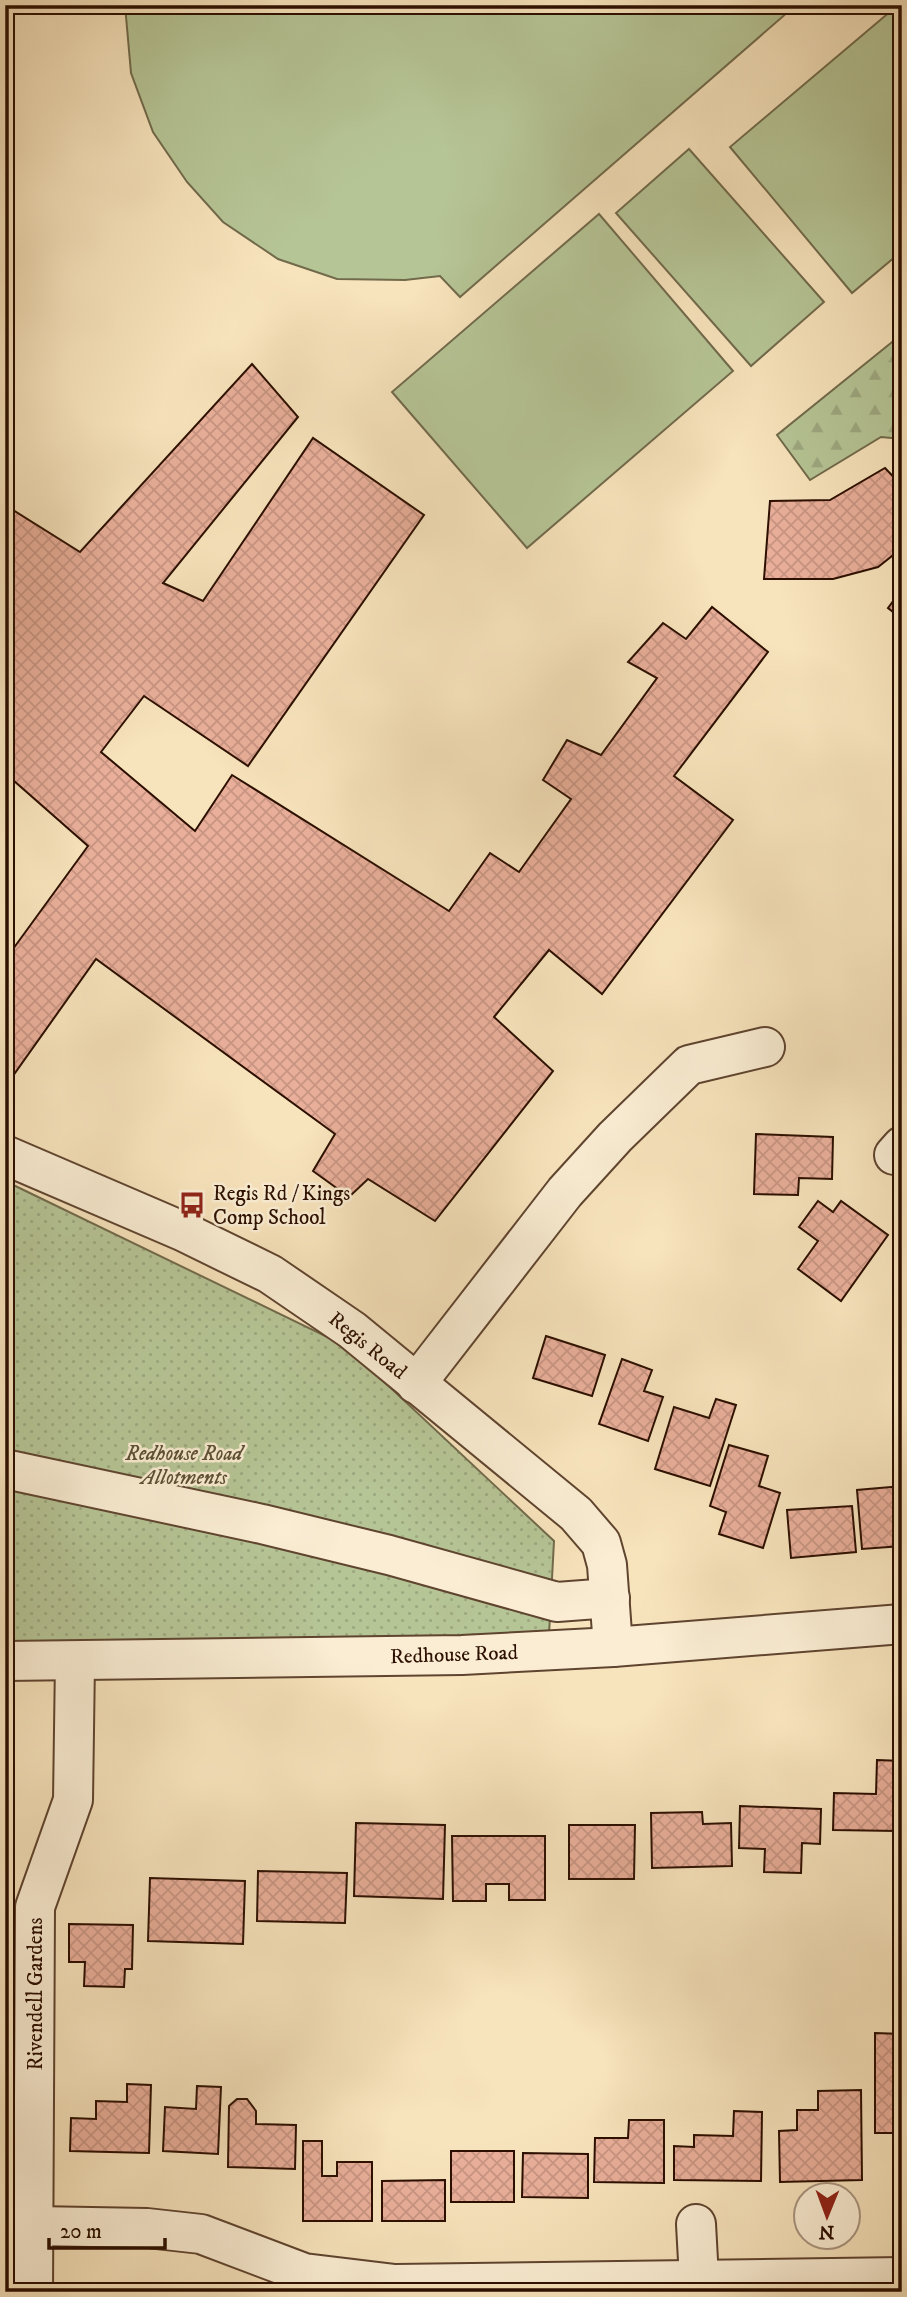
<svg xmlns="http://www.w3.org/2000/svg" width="907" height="2297" viewBox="0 0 907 2297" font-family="'IM FELL DW Pica',serif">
  <defs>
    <pattern id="forest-firs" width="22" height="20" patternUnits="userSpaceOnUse" patternTransform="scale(1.75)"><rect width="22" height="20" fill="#b6c596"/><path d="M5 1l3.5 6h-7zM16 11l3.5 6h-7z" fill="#9da880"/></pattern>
    <pattern id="garden-dots" width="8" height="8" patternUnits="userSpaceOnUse" patternTransform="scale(1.75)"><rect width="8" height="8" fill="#b6c596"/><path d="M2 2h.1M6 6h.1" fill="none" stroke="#9da880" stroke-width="1.8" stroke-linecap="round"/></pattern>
    <pattern id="building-cross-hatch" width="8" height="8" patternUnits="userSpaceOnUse" patternTransform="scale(1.75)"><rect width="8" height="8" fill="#e9af9a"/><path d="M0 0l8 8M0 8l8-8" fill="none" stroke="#c89583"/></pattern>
  </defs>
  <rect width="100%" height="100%" fill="#f7e3bc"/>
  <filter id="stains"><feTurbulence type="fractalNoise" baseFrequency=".00286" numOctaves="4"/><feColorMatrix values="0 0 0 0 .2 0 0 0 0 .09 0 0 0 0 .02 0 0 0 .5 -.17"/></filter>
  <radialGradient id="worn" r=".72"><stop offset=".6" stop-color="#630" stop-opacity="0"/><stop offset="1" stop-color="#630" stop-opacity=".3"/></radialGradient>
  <g fill="#b6c596" stroke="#716a4b" stroke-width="2">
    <polygon points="125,5 796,5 460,297 440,276 405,280 337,279 278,259 223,222 187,182 153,132 131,73"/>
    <polygon points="898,5 902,5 902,251 852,293 730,147"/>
    <polygon points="689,149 824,302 751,366 616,213"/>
    <polygon points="599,214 733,371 527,548 392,392"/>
  </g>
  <polygon fill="url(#forest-firs)" stroke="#716a4b" stroke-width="2" points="902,334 902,439 881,437 810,480 777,435"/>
  <polygon fill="url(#garden-dots)" stroke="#716a4b" stroke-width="2" points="5,1181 346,1346 554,1541 549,1635 5,1645"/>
  <g fill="url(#building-cross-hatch)" stroke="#2c0f00" stroke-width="2">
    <polygon points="252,364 298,417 163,583 203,601 313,438 424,515 248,766 144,696 101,752 195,831 232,775 449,911 490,853 519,872 571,799 543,780 567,740 601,755 657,678 628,662 663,623 686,639 712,607 768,652 674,776 733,820 602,994 549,950 494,1017 553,1071 435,1221 368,1179 349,1197 313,1171 335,1134 96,959 5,1087 5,960 88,846 5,773 5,505 80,552"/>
    <polygon points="885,468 902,486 902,548 878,567 833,579 764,579 770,501 830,500"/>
    <polygon points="902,589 902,619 888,608"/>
    <polygon points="756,1134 833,1137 832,1179 799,1178 798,1195 754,1194"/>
    <polygon points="818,1201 833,1212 841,1201 888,1235 841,1301 798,1269 818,1241 799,1227"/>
    <polygon points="546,1336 605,1355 592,1396 533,1378"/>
    <polygon points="622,1359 652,1370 644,1391 663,1397 648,1441 599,1424"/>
    <polygon points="716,1399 736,1405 710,1486 655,1469 674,1407 709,1418"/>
    <polygon points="729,1445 768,1456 759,1486 780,1493 763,1548 719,1534 726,1512 710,1506"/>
    <polygon points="902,1486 902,1546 862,1549 857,1490"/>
    <polygon points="852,1506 856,1552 791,1558 787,1510"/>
    <polygon points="877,1760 902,1761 902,1808 898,1808 897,1831 833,1830 834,1793 876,1794"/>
    <polygon points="740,1806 821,1809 820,1844 802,1843 801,1873 764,1872 765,1849 739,1848"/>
    <polygon points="702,1812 703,1824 731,1823 732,1866 652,1868 651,1813"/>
    <polygon points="356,1823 445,1825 443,1899 354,1896"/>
    <polygon points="569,1825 635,1825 634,1879 569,1879"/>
    <polygon points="452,1836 545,1836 545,1900 509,1900 509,1884 486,1884 486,1901 453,1901"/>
    <polygon points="258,1871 347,1873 345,1923 257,1921"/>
    <polygon points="150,1878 245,1881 243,1944 148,1941"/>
    <polygon points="69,1924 133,1925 132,1969 125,1969 124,1987 84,1986 85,1962 69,1962"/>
    <polygon points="875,2033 902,2034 902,2133 875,2133"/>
    <polygon points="127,2084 151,2085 149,2153 70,2151 71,2118 96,2119 96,2101 127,2102"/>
    <polygon points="197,2086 221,2087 218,2154 163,2151 165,2107 196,2109"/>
    <polygon points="861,2090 862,2180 780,2182 779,2131 797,2130 797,2110 818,2110 818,2091"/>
    <polygon points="237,2099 247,2099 256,2111 256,2124 296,2125 295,2169 228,2167 229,2106"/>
    <polygon points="734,2111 762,2112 761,2181 674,2180 674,2146 694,2147 694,2135 733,2136"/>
    <polygon points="629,2120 664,2120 664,2183 594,2182 595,2138 628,2138"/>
    <polygon points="303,2141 322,2141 322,2176 337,2176 337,2162 372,2162 372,2221 303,2221"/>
    <rect x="451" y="2151" width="63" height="51"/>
    <polygon points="523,2153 588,2154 588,2198 522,2197"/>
    <polygon points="445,2180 445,2221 382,2221 382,2181"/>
  </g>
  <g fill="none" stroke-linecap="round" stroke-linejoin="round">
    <g stroke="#5f442f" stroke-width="42">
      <g id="minor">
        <polyline points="5,1155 182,1231 270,1274 352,1330 576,1514 601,1543 607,1565 613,1647"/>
        <polyline points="894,1155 902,1146"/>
        <polyline points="416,1384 565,1192 615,1137 689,1065 765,1047"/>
        <polyline points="5,1469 262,1524 389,1555 557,1602 610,1598"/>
        <polyline points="5,1661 462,1655 613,1647 902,1624"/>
        <polyline points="696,2224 699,2279"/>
        <polyline points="35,2226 147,2228 201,2234 304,2273 395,2284 902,2277"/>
        <polyline points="33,2292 35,1907 73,1800 75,1661"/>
      </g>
    </g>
    <use href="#minor" stroke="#faedd3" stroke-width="38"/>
  </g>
  <defs>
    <g id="bus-bare" transform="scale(2.1)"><path d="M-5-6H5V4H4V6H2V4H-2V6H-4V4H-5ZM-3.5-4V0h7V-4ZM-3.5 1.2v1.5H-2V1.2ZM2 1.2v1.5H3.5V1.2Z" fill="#8f2418" stroke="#faedd3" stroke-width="2.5" paint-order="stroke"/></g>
  </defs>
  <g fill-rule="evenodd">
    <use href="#bus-bare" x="192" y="1205"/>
  </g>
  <g text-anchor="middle" stroke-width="5" stroke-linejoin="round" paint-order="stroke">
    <g font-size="21" fill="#2c0f00" stroke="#faedd3" text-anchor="start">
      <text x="213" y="1200">Regis Rd / Kings<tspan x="213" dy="24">Comp School</tspan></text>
    </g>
    <g font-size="21" fill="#2c0f00" stroke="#faedd3">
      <text transform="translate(368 1345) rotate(39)" y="7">Regis Road</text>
      <text transform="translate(454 1654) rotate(-2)" y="7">Redhouse Road</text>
      <text transform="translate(35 1994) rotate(-90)" y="7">Rivendell Gardens</text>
    </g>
    <g font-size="21" font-style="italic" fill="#5c4f34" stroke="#faedd3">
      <text x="184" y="1460">Redhouse Road<tspan x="184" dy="24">Allotments</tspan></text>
    </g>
  </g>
  <rect width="907" height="2297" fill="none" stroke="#f7e3bc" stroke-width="28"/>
  <rect x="7" y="7" width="893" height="2283" fill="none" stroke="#2c0f00" stroke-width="3.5"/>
  <rect x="14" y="14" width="879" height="2269" fill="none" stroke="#2c0f00" stroke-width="2"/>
  <g transform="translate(827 2216) rotate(181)"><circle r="33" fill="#faedd3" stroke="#a8947f" stroke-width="2"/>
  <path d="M0-5L12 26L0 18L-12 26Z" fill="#8f2418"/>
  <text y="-10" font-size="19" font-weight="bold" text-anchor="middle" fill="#2c0f00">N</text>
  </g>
  <path d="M49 2238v10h116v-10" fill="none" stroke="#2c0f00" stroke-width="3.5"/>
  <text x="60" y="2238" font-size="21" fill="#2c0f00" stroke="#faedd3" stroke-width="5" paint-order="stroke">20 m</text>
  <rect width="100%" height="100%" filter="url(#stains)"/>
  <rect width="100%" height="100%" fill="url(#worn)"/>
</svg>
